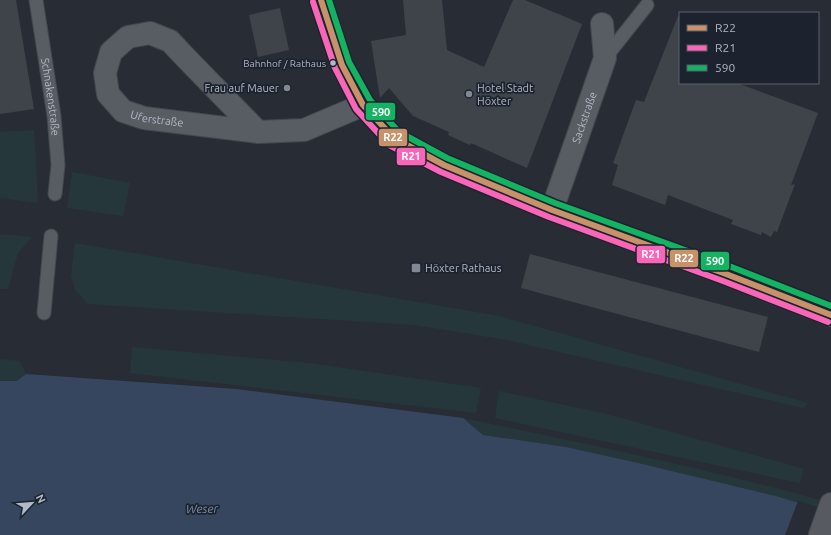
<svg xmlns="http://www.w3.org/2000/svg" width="831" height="535" viewBox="0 0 831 535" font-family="Ubuntu,sans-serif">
  <rect width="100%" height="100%" fill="#282d35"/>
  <g fill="#25373a">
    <polygon points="34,130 38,203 0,198 0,132"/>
    <polygon points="72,172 130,183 123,216 67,208"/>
    <polygon points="0,234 32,237 18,253 8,289 0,289"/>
    <polygon points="75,243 499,316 808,403 803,408 507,340 415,325 88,304 75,290 71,276"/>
    <polygon points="132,347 309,363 481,388 476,413 130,373"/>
    <polygon points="0,359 20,361 26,374 17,381 0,381"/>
    <polygon points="499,391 607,414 804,469 800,483 495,418"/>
    <path d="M 463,418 C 586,444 710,469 831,503 L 831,513 L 566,447 L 483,435 Z"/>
  </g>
  <polygon fill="#37465f" points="26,374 236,389 463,418 483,435 566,447 638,463 776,496 831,513 831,535 0,535 0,381 17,381"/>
  <polygon fill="#282d35" points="798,501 831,511 831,535 785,535"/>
  <g fill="#3f444a">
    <polygon points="0,0 16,0 34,109 0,114"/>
    <polygon points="403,0 442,0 447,50 484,67 513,0 525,0 582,24 527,168 471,143 470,145 448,135 449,132 413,116 389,88 380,98 371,41 406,35"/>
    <polygon points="280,8 289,50 258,57 249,15"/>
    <polygon points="678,16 680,16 680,83 737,83 818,113 791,185 795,184 777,232 774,231 771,237 762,232 761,235 731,224 733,220 668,195 665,205 612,185 618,165 613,163 636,100 644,102"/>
    <polygon points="530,254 768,317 759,352 521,288"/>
  </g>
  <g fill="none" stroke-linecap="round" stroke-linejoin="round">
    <g stroke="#44484e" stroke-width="15">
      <g id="lane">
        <path id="s1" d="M 36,0 L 54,116 L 58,165 L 55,194"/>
        <polyline points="605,58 647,5"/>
        <polyline points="44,313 51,236"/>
      </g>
    </g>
    <g stroke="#44484e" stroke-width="24">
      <g id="street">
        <path id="s2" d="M 258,132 L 185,57 L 170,41 L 150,33 L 128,37 L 111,52 L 105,73 L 108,94 L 123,111 L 144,118 L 258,132 L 304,130 L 363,105"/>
        <path id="s3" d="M 552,210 L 605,58 L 602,24"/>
      </g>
    </g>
    <g stroke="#44484e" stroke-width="24">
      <g id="secondary">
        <polyline points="321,0 342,65 363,105 394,138 444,165 509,192 552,210 726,274 831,315"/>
        <polyline points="820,535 831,504"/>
      </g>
    </g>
    <use href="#lane" stroke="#585c63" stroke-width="13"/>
    <use href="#street" stroke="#585c63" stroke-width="22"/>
    <use href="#secondary" stroke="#575a61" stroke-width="22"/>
    <g stroke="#1c232f" stroke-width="9">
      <polyline id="bus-1" points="321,0 342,65 363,105 394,138 444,165 552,210 726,274 831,315"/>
    </g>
    <g stroke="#1c232f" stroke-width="9">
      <polyline id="bus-2" points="313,2 335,68 356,109 389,145 441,172 549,217 723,281 828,322"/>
    </g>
    <g stroke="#1c232f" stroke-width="9">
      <polyline id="bus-3" points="329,0 349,62 370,100 399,132 447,158 555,203 729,266 831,306"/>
    </g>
    <use href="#bus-1" stroke="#c7916a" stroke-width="6"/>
    <use href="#bus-2" stroke="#fa66b7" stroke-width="6"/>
    <use href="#bus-3" stroke="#13b361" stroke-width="6"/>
  </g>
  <circle fill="#b2b9c6" stroke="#1c232f" stroke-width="1.5" cx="333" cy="63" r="3.5"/>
  <g fill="#828893" stroke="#1c232f" stroke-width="1.5">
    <circle cx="287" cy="88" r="4"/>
    <circle cx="469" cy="94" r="4"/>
    <rect x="411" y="263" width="10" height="10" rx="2"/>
  </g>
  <g text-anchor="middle" stroke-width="3.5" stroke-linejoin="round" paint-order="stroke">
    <g font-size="10" fill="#b2b9c6" stroke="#1c232f" text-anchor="end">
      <text x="326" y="67">Bahnhof / Rathaus</text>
    </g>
    <g font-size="11" fill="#b2b9c6" stroke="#1c232f" text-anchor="start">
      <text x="279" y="92" text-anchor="end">Frau auf Mauer</text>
      <text x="477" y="92">Hotel Stadt<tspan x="477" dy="13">Höxter</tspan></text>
      <text x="425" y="272">Höxter Rathaus</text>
    </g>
    <g font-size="11" fill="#b2b9c6" stroke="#1c232f">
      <text dy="4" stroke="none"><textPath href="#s1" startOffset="98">Schnakenstraße</textPath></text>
      <text dy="4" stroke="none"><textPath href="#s2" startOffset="294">Uferstraße</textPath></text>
      <text dy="4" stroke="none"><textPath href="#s3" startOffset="98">Sackstraße</textPath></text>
    </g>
    <g font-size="12" font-style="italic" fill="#7b8ead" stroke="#1c232f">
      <text transform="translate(202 509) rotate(-1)" y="4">Weser</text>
    </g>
  </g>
  <g stroke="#1c232f" stroke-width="1.5">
    <rect x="365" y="102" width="31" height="19" rx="4" fill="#13b361"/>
    <rect x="378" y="128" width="30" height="19" rx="4" fill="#c7916a"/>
    <rect x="396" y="147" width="30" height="19" rx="4" fill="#fa66b7"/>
    <rect x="636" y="245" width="30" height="19" rx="4" fill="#fa66b7"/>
    <rect x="669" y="249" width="30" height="19" rx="4" fill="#c7916a"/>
    <rect x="700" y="251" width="30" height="20" rx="4" fill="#13b361"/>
  </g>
  <g font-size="11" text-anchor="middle" font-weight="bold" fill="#fff">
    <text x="381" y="116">590</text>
    <text x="393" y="141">R22</text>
    <text x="411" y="160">R21</text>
    <text x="651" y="258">R21</text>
    <text x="684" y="262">R22</text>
    <text x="715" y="265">590</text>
  </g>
  <rect x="679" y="12" width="140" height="72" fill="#1c232f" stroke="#585f6b"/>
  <rect x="687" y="25" width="20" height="6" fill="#c7916a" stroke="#585f6b"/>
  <text x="715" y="32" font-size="12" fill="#b2b9c6">R22</text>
  <rect x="687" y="45" width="20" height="6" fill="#fa66b7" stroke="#585f6b"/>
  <text x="715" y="52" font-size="12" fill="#b2b9c6">R21</text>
  <rect x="687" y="65" width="20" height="6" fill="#13b361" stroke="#585f6b"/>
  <text x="715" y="72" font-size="12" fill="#b2b9c6">590</text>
  <g transform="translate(32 503) rotate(64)" stroke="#1c232f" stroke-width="3" paint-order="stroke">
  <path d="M0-3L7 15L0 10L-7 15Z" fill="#b2b9c6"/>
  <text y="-6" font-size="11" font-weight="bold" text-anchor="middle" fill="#b2b9c6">N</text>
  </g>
</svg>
